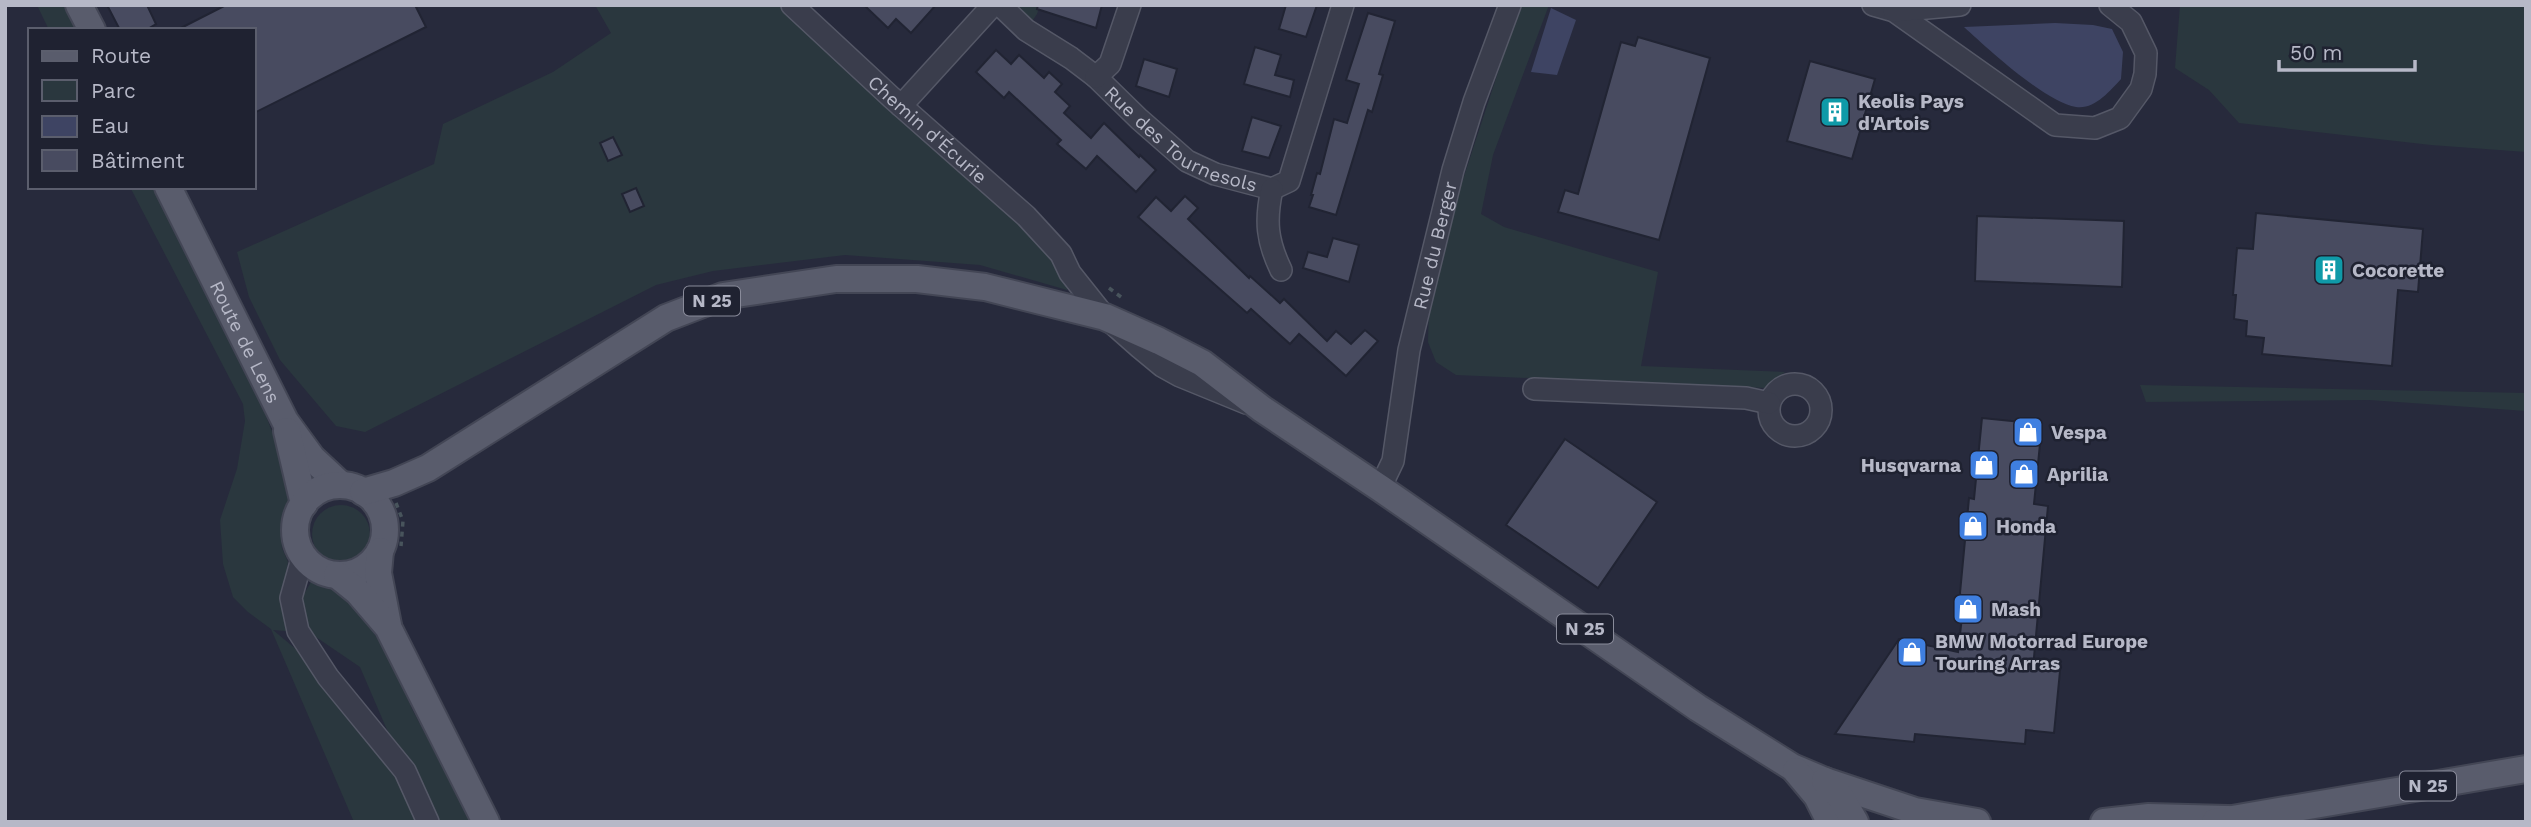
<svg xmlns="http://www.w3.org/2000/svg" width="2531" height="827" viewBox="0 0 2531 827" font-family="'Work Sans',sans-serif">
  <rect width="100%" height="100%" fill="#272a3c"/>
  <g fill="#2a373e" fill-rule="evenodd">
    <polygon points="37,5 63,5 76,30 49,30"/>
    <polygon points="595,5 792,5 1070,273 1067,290 980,265 845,255 713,271 656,285 365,432 336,426 280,360 249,297 237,252 434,164 443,124 553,72 611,33"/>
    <polygon points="1000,5 1040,5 1037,14 1026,30"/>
    <polygon points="1520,5 1549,5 1493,155 1481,214 1504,227 1658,272 1641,366 1785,372 1765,388 1456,375 1436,362 1428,342 1429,305 1451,216"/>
    <polygon points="2180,5 2526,5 2526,152 2431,145 2239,123 2209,90 2175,68"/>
    <path d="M 130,187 L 153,187 L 228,331 L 259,397 L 292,485 L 290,504 L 281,525 L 282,548 L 288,562 L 282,597 L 301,599 L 311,582 L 324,584 L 348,597 L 359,609 L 394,665 L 412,709 L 472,822 L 354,822 L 271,629 L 248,612 L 233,597 L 223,564 L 220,520 L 237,469 L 245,421 L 243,404 ZM 273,630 L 310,633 L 360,667 L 403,767 L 303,655 Z"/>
    <polygon points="2140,385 2526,393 2526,411 2369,400 2146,402"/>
    <circle cx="341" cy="534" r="29"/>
  </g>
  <g fill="#3e4463">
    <polygon points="1551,8 1576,20 1557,75 1531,72"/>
    <path d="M 2055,23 L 2093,25 L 2112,29 L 2123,52 L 2121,79 C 2110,91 2094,110 2076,107 C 2045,102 1987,48 1964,27 Z"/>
  </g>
  <g fill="#484b60" stroke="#212433" stroke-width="2">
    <polygon points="107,5 147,5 156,24 146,30 120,30"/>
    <polygon points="226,5 415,5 426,27 254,113 254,30 177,30"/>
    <polygon points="864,5 936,5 911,33 896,19 888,28"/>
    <polygon points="1038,5 1102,5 1096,28 1037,9"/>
    <polygon points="1286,5 1317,5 1306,37 1279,29"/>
    <polygon points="1368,13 1395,21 1379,74 1383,75 1372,112 1368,110 1336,215 1309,207 1313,195 1311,195 1317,173 1320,174 1334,119 1347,123 1359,84 1346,80"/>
    <polygon points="1638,37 1710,58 1659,240 1558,212 1565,190 1578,194 1621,42 1635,46"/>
    <polygon points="1255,47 1281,55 1275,75 1294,80 1290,97 1244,84"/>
    <polygon points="996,50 1011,64 1019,55 1044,78 1049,72 1062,84 1055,92 1070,106 1064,113 1091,138 1104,123 1139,157 1140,155 1156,170 1136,192 1097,156 1086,169 1057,144 1061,140 1009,92 1004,98 976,72"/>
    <polygon points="1144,59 1177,69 1169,97 1136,86"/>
    <polygon points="1810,61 1875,79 1852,159 1787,141"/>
    <polygon points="1252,117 1281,126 1269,158 1242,151"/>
    <polygon points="613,137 622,155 608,161 600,143"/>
    <polygon points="636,188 644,206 630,212 622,194"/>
    <polygon points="1185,196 1198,208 1188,219 1249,278 1250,276 1280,303 1284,299 1327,341 1336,331 1351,344 1365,330 1378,341 1346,376 1299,334 1290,344 1251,309 1247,313 1138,217 1156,197 1171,211"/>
    <polygon points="2256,213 2423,229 2418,292 2398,290 2392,366 2262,354 2264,338 2246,336 2247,321 2234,319 2236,295 2233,295 2237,248 2253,249"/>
    <polygon points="1977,216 2124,221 2122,287 1975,281"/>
    <polygon points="1333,238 1359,245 1349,282 1303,268 1308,252 1327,257"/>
    <polygon points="1982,418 2042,424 2034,504 2048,506 2033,668 2060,671 2054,733 2026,730 2025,744 1915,734 1914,742 1835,734 1899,639 1958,652 1963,608 1960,593 1969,498 1974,499"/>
    <polygon points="1565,439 1657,502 1598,588 1506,525"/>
  </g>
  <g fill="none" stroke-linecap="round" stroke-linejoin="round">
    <g stroke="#555867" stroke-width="24">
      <g id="minor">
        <path id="s1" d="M 792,5 L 891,97 L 1026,216 L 1061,254 L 1070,273 L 1105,317 L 1139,347 L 1162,366 L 1180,376 L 1246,403"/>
        <path id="s2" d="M 1000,5 L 1026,30 L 1071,58 L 1096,77 L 1139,119 L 1187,161 L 1215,174 L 1272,189 L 1289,181 L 1343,5"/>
        <polyline points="1873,5 1894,11 2055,125 2095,128 2120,118 2141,89 2145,74 2146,53 2131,22 2110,5"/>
        <polyline points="1894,11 1960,5"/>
        <polyline points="1096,77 1110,64 1130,5"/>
        <polyline points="901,106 993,5"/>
        <path d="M 1272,189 C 1265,221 1267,241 1281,270"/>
        <circle cx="1795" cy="410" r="26"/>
        <polyline points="1534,389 1746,398 1769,403"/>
        <path id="s3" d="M 1380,488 L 1393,461 L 1409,350 L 1453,170 L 1474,102 L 1510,5"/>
        <polyline points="303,555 291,598 298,631 328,677 405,771 428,822"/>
      </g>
    </g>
    <g stroke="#434655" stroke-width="30">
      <g id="major">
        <polyline points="79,5 92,30"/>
        <path id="s4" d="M 168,187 L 285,421 L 312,458 L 341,485"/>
        <polyline points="287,431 304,504"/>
        <circle cx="340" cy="530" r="45"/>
        <polyline points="363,492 394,483 428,468 666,318 723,296 836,279 917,279 985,287 1105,317 1159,341 1202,363 1262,409 1380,488 1698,708 1792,767 1825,781 1915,811 1977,822"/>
        <polyline points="380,551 378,573 388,625"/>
        <polyline points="337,575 358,592 388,627 486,822"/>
        <polyline points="1796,771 1817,796 1830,822"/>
        <polyline points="1825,781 1840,796 1855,822"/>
        <polyline points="2104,822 2149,817 2228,819"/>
        <polyline points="2215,822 2526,769"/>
      </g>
    </g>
    <g stroke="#48545c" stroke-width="3.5" stroke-dasharray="5 5" stroke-linecap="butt">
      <polyline points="1109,288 1125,300"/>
      <polyline points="396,503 403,521 401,546"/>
    </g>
    <use href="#minor" stroke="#3a3d4c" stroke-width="21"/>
    <use href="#major" stroke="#595c6c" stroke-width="26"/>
  </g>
  <defs>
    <g id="building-square" transform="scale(1.575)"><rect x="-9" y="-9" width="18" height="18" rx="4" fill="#0f9aa8" stroke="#1f2231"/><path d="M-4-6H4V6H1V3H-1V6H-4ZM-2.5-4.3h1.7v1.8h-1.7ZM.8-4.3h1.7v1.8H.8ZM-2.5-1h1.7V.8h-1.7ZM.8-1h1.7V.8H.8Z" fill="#fff"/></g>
    <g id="shop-square" transform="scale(1.575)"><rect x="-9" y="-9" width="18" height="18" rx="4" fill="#3f7fe0" stroke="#1f2231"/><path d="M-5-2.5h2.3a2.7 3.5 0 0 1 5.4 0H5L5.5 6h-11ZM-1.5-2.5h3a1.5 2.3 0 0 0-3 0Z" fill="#fff"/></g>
  </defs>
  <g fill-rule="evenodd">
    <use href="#building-square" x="1835" y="112"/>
    <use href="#building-square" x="2329" y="270"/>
    <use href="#shop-square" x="2028" y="432"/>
    <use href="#shop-square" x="1984" y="465"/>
    <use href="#shop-square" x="2024" y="474"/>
    <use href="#shop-square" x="1973" y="526"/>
    <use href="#shop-square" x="1968" y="609"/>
    <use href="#shop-square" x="1912" y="652"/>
  </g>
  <g text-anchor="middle" stroke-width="5" stroke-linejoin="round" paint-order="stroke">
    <g fill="#1f2231" stroke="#898b9a" stroke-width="2">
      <rect x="684" y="286.5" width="56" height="29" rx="5"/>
      <rect x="1557" y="614.5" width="56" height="29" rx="5"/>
      <rect x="2400" y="771.5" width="56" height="29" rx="5"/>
    </g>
    <g font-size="18" font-weight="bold" fill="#b6b8c7">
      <text x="712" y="307">N 25</text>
      <text x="1585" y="635">N 25</text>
      <text x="2428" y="792">N 25</text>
    </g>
    <g font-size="19" font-weight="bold" fill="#b6b8c7" stroke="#1f2231" text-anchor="start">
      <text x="1858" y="108">Keolis Pays<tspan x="1858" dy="22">d'Artois</tspan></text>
      <text x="2352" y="277">Cocorette</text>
      <text x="2051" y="439">Vespa</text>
      <text x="1961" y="472" text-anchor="end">Husqvarna</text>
      <text x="2047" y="481">Aprilia</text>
      <text x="1996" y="533">Honda</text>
      <text x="1991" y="616">Mash</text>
      <text x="1935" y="648">BMW Motorrad Europe<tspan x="1935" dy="22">Touring Arras</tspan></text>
    </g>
    <g font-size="19" fill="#b6b8c7" stroke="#1f2231">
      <text dy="7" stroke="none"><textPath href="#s1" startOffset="184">Chemin d'Écurie</textPath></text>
      <text dy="7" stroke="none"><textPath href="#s2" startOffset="228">Rue des Tournesols</textPath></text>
      <text dy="7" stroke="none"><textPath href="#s3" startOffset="250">Rue du Berger</textPath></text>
      <text dy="7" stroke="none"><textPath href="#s4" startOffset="173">Route de Lens</textPath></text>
    </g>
  </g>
  <rect width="2531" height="827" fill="none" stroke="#b6b8c7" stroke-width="14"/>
  <rect x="28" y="28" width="228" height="161" fill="#1f2231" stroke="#5b5e6d" stroke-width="2"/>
  <rect x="42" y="51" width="35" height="10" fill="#595c6c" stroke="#5b5e6d" stroke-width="2"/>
  <text x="91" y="63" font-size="21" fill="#b6b8c7">Route</text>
  <rect x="42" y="80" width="35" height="21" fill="#2a373e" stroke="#5b5e6d" stroke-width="2"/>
  <text x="91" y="98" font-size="21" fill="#b6b8c7">Parc</text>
  <rect x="42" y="116" width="35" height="21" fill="#3e4463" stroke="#5b5e6d" stroke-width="2"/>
  <text x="91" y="133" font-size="21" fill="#b6b8c7">Eau</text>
  <rect x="42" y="150" width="35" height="21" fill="#484b60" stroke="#5b5e6d" stroke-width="2"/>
  <text x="91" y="168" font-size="21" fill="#b6b8c7">Bâtiment</text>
  <path d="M2279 60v10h136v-10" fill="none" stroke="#b6b8c7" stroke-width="3.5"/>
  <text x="2290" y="60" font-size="21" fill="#b6b8c7" stroke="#1f2231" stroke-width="5" paint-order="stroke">50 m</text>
</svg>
